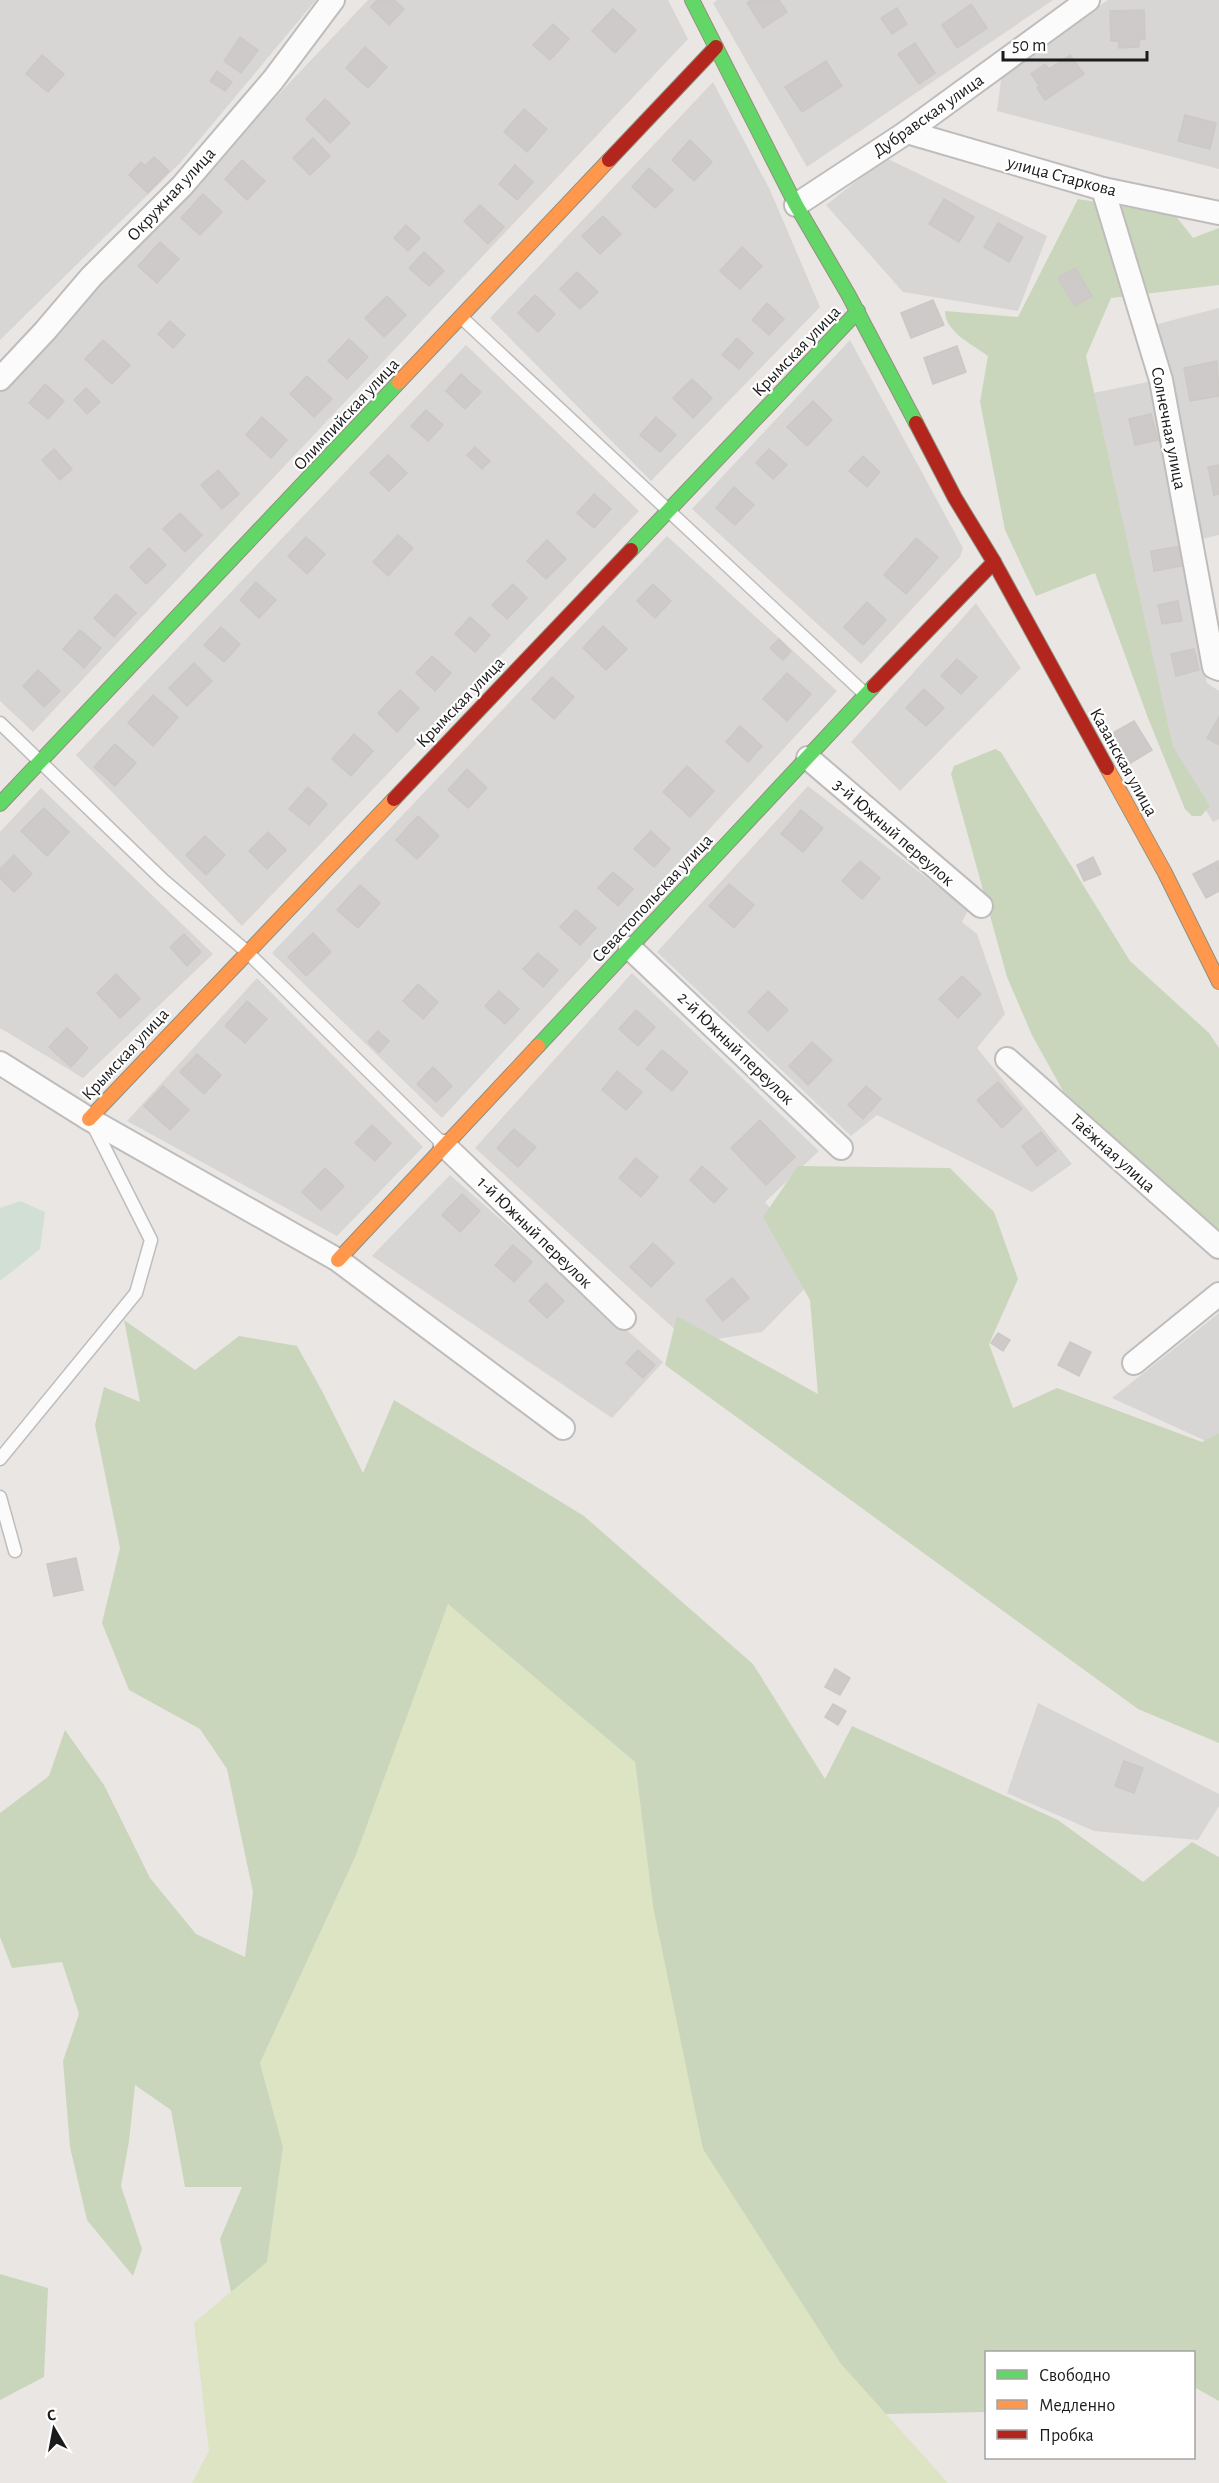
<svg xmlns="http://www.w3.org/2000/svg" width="1219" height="2483" viewBox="0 0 1219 2483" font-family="'Alegreya Sans',sans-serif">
  <rect width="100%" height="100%" fill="#e9e6e4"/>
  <g fill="#d8d6d5">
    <polygon points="0,0 316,0 180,163 0,340"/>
    <polygon points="368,0 668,0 688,39 33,732 0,701 0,388"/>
    <polygon points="717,0 1053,0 807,167 713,3"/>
    <polygon points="1108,0 1219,0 1219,169 997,111 1002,73"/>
    <polygon points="713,82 770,190 820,307 651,481 490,318"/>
    <polygon points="886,158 1047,236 1018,311 903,292 826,205"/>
    <polygon points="1219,308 1219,535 1202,539 1172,376 1154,325"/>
    <polygon points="850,340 963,548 960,557 861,664 692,509"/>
    <polygon points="466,345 639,511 242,926 76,755"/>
    <polygon points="1153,381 1207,683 1219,691 1219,819 1213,822 1166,745 1093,393"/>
    <polygon points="667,536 837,691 442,1118 272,953"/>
    <polygon points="976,603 1021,668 900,791 851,742"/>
    <polygon points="808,786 968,910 962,922 977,934 1005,1014 977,1048 1072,1164 1032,1192 877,1115 851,1136 657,952"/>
    <polygon points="41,788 213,954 83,1078 0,1028 0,832"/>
    <polygon points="632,973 819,1151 765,1202 824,1269 762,1332 690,1343 475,1148"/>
    <polygon points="257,978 423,1147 337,1236 127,1121"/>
    <polygon points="450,1175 663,1362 612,1418 372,1256"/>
    <polygon points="1219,1313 1219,1447 1112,1398"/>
    <polygon points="1038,1703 1219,1794 1219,1806 1198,1840 1094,1831 1007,1793"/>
  </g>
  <polygon fill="#dce4c4" points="447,1603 635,1762 653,1906 841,2364 948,2483 192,2483 209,2451 194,2323 267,2261 283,2147 260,2063 356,1855"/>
  <g fill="#cad6bb">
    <path d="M 1078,199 L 1175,215 L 1193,238 L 1219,228 L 1219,285 L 1111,298 L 1086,356 L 1173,747 L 1210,806 L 1201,816 L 1192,816 L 1185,809 L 1148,718 L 1095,573 L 1036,596 L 1005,530 L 980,402 L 988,356 C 972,344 945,332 945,311 L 1018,317 Z"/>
    <polygon points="995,749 1001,752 1130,961 1209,1033 1219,1048 1219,1232 1116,1141 1063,1091 1032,1035 1007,977 951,774 954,766"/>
    <polygon points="798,1166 950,1168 994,1212 1018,1279 989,1344 1013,1408 1057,1388 1202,1442 1219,1433 1219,1743 1138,1709 665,1365 677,1316 818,1394 810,1300 763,1217"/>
    <polygon points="124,1320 195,1370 239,1336 297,1346 322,1391 363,1473 394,1400 584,1516 753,1664 825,1779 852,1726 1058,1820 1143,1882 1192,1842 1219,1857 1219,2401 1194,2387 1194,2352 986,2352 986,2412 886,2414 841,2364 703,2149 653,1906 635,1762 448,1604 356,1855 260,2063 283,2147 267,2262 231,2292 220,2239 242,2187 185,2187 171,2110 135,2085 129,2141 121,2186 142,2249 133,2276 87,2220 70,2147 63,2061 79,2014 62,1962 12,1968 0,1937 0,1813 49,1776 65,1730 104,1785 150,1878 196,1934 245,1957 253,1892 227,1769 200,1729 129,1690 102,1623 120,1548 95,1425 104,1387 140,1402"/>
    <polygon points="0,2274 48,2288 44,2377 0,2400"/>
  </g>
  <polygon fill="#d2dfd5" points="20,1201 45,1212 40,1249 0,1281 0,1208"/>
  <g fill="#cecac9" stroke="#ccc8c5" stroke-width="1.5">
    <polygon points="377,0 394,0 404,9 389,25 371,7"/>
    <polygon points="751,0 779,0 787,12 763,28 747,3"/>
    <polygon points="971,4 987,28 957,48 942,25"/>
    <polygon points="897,8 907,24 892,34 881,18"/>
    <polygon points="613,9 636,30 615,53 592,31"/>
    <polygon points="1144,10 1145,39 1139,40 1139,47 1119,48 1119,41 1111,41 1110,11"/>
    <polygon points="553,24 569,39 550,60 533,45"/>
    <polygon points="240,37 258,50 241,73 224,61"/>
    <polygon points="915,43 935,73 919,84 898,54"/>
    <polygon points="365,47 387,67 368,88 346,68"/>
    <polygon points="42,55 64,74 48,92 26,74"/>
    <polygon points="1070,55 1084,74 1045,100 1037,88 1040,87 1031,74 1045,64 1049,69"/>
    <polygon points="826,61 842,86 802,112 785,87"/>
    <polygon points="217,71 232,82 225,91 210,81"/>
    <polygon points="325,99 350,123 330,143 306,119"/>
    <polygon points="524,109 547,129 527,152 504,132"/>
    <polygon points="1185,115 1216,123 1210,149 1178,141"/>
    <polygon points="313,138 330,156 310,175 293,158"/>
    <polygon points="690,140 712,162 694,181 672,160"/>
    <polygon points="154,157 169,171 148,193 129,175 141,162 145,166"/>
    <polygon points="242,160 265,181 247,200 225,179"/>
    <polygon points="515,165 533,182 517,200 499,184"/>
    <polygon points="649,168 673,190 655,208 632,187"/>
    <polygon points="203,194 222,212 200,235 181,218"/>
    <polygon points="944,199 974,217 959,242 929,224"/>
    <polygon points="480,205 504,227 488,244 464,221"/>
    <polygon points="603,216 621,234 600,254 582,236"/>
    <polygon points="998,223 1023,237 1009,262 984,247"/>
    <polygon points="406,225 420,238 408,251 394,238"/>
    <polygon points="160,242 179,259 157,283 138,266"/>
    <polygon points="742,247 762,266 740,289 720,271"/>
    <polygon points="424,252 444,271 429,286 409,268"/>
    <polygon points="1075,268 1092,296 1075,306 1058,278"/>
    <polygon points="577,272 598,292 580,309 560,289"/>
    <polygon points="535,295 555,314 538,332 518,313"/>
    <polygon points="387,296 406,315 384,337 365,318"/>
    <polygon points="933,300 944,325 911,338 901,313"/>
    <polygon points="767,303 784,319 769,335 752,320"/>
    <polygon points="170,321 185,335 173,348 158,334"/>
    <polygon points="737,338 753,353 739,369 722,355"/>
    <polygon points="349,339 368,357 347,379 328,361"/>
    <polygon points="103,340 130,365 112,384 85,359"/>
    <polygon points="957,346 966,372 933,384 924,358"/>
    <polygon points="1217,361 1219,396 1190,401 1184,368"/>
    <polygon points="461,374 481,392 465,409 446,391"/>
    <polygon points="307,376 332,399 314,417 290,394"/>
    <polygon points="692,379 712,398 693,418 673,398"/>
    <polygon points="45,384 64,401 48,419 29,403"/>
    <polygon points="86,388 100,402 87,414 74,400"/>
    <polygon points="813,401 832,420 807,446 787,427"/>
    <polygon points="426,410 443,425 428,441 411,426"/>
    <polygon points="1151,414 1158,440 1135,445 1129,419"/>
    <polygon points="262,417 287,440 271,458 246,435"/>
    <polygon points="656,417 676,435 660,452 640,435"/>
    <polygon points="475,447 490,461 482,469 467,455"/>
    <polygon points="54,449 72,469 60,480 42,460"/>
    <polygon points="769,449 787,465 773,479 756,463"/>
    <polygon points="388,455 407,473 389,491 370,473"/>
    <polygon points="863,456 880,472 867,487 849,471"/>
    <polygon points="1219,465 1219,494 1214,495 1208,467"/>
    <polygon points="218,470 239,494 222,509 201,485"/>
    <polygon points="734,487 754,505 735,525 716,508"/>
    <polygon points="594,494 611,509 594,528 577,513"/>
    <polygon points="180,513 202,535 185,552 163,529"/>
    <polygon points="398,535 413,548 388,576 373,562"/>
    <polygon points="306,537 325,554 307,574 288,556"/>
    <polygon points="916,538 938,557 906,594 884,575"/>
    <polygon points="547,540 566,559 546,579 527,561"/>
    <polygon points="1188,545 1192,564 1154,571 1151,551"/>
    <polygon points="149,548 166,565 146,584 130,567"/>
    <polygon points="256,582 276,600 259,618 240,600"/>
    <polygon points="513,584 527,598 507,619 492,605"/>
    <polygon points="653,584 671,601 655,618 637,601"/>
    <polygon points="116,594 136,613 114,637 94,618"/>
    <polygon points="1178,601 1182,621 1162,624 1158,605"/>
    <polygon points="867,602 886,620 863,645 844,627"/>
    <polygon points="470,617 490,635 475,652 455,634"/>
    <polygon points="603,626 627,649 606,670 583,648"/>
    <polygon points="221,627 240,644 224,662 204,645"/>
    <polygon points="80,630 101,648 84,668 63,649"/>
    <polygon points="779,639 791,651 783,660 770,648"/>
    <polygon points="1194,649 1199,670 1176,676 1171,654"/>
    <polygon points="432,656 451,673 435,691 416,673"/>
    <polygon points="957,659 977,677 961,694 941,676"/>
    <polygon points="194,663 212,681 187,706 169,688"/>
    <polygon points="38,670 60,691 44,707 23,686"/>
    <polygon points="787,673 811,694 787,721 763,699"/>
    <polygon points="552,677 574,697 554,719 532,699"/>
    <polygon points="924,689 944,708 926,726 906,708"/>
    <polygon points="400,690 419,708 397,732 378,713"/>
    <polygon points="153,695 178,717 153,746 128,723"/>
    <polygon points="1219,717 1219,745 1207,738"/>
    <polygon points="1134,721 1152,750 1129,764 1111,734"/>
    <polygon points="740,726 762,746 748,762 726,742"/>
    <polygon points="354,734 373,751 351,776 332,759"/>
    <polygon points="115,744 136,763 115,786 94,767"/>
    <polygon points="687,766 714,791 690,817 663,792"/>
    <polygon points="467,769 487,788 468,808 448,790"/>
    <polygon points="308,787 327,804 309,825 289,809"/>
    <polygon points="44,808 69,832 47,856 21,831"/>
    <polygon points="801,810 823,828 803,852 781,834"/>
    <polygon points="418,816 439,836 417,859 396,840"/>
    <polygon points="651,831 670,849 654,867 634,849"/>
    <polygon points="268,832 286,850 267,869 249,851"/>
    <polygon points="205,836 225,855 206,875 186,855"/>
    <polygon points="14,855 32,874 14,892 0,878 0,869"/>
    <polygon points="1093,857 1101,874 1084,881 1077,865"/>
    <polygon points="860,861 880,878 862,899 842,881"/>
    <polygon points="1218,861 1219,891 1206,898 1193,874"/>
    <polygon points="613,872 633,889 618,906 598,888"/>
    <polygon points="729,884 754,905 734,928 709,906"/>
    <polygon points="360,885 380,903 358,928 337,910"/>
    <polygon points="576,910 596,928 580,945 560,927"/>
    <polygon points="313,933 331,952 306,976 288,957"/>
    <polygon points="184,934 201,952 187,966 170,947"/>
    <polygon points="538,953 558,970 543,987 523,969"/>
    <polygon points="116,974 140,999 120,1018 97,993"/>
    <polygon points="962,976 981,994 958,1018 939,999"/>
    <polygon points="418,984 438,1002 423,1019 403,1001"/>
    <polygon points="499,991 519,1009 505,1024 485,1006"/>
    <polygon points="768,991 788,1010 768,1031 748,1012"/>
    <polygon points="247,1001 267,1019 245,1043 225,1026"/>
    <polygon points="636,1010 655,1027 638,1046 619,1029"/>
    <polygon points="67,1028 88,1048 71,1067 49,1047"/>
    <polygon points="378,1031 389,1041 379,1053 368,1042"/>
    <polygon points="812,1042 832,1060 808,1085 789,1066"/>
    <polygon points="662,1050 688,1072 672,1091 646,1069"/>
    <polygon points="197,1054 221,1075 204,1094 180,1072"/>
    <polygon points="433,1067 452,1086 436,1102 417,1084"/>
    <polygon points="617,1071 642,1092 626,1110 602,1090"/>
    <polygon points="998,1082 1022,1109 1002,1128 977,1100"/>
    <polygon points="163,1086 189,1110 170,1130 144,1106"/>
    <polygon points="866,1086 881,1099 863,1119 848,1105"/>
    <polygon points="760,1120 795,1157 766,1185 731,1148"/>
    <polygon points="372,1125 391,1143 375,1161 355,1143"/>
    <polygon points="514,1129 536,1147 518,1167 497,1148"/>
    <polygon points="1041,1132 1056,1151 1037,1166 1022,1146"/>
    <polygon points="636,1158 658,1177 641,1197 619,1178"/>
    <polygon points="702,1166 727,1189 714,1203 690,1180"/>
    <polygon points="325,1168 344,1186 321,1210 302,1192"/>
    <polygon points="462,1194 480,1211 460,1232 442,1215"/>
    <polygon points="653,1243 674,1263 651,1287 630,1267"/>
    <polygon points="513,1245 532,1262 514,1282 495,1265"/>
    <polygon points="732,1278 749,1298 723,1321 706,1300"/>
    <polygon points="546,1283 564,1301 547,1318 529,1301"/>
    <polygon points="998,1333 1010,1340 1003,1351 991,1343"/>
    <polygon points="1070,1342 1091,1352 1079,1376 1058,1365"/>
    <polygon points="638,1350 655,1365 643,1378 626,1363"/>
    <polygon points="76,1558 83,1590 54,1596 47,1564"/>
    <polygon points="835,1669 850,1678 840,1695 825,1687"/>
    <polygon points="833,1704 846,1711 838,1725 825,1717"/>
    <polygon points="1124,1761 1143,1768 1134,1793 1115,1786"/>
  </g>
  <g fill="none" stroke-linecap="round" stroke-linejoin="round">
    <g stroke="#bfbdbc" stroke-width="15">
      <g id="lane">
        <polyline points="461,317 865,694"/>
        <polyline points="0,723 163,880 246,951 444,1145"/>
        <polyline points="0,1459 136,1293 151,1240 92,1123"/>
        <polyline points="0,1497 15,1551"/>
      </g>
    </g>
    <g stroke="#bfbdbc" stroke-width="26">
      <g id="street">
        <polyline points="907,132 1103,189 1219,213"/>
        <polyline points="1103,189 1161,380 1214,667 1219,669"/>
        <polyline points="796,205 907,132 1088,0"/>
        <polyline points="0,379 45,331 91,277 182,186 273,80 333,0"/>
        <polyline points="808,758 981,906"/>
        <polyline points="630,948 841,1148"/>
        <polyline points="1007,1059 1219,1247"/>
        <polyline points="0,1063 89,1119 338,1260 563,1428"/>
        <polyline points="445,1146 624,1318"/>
        <polyline points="1134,1363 1219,1294"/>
      </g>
    </g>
    <g stroke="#928f7e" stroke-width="16">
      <g id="fast">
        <polyline points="692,0 796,205 848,294 916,423"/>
        <polyline points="631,550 858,311"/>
        <polyline points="0,804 399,382"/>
        <polyline points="538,1046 874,686"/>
      </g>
    </g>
    <g stroke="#928f7e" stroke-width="16">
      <g id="slow">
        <polyline points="399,382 609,160"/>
        <polyline points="1107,768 1165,873 1219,982"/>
        <polyline points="89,1119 394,799"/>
        <polyline points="338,1260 538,1046"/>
      </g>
    </g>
    <g stroke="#928f7e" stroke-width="16">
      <g id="jam">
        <polyline points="609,160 716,47"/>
        <polyline points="916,423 955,498 994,562 1107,768"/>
        <polyline points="874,686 994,562"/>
        <polyline points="394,799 631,550"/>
      </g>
    </g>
    <use href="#lane" stroke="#fcfbfb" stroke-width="12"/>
    <use href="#street" stroke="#fcfbfb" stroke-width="22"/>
    <use href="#fast" stroke="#63d668" stroke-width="14"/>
    <use href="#slow" stroke="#ff974d" stroke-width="14"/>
    <use href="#jam" stroke="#b3261e" stroke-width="14"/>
  </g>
  <g text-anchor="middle" stroke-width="4.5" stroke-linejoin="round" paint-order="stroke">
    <g font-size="18" fill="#1b1b1b" stroke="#fff">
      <text transform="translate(928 115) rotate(-35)" y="6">Дубравская улица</text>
      <text transform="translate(1062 176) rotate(15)" y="6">улица Старкова</text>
      <text transform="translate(171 194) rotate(-47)" y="6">Окружная улица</text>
      <text transform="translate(796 351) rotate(-46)" y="6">Крымская улица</text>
      <text transform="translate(346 414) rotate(-47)" y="6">Олимпийская улица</text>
      <text transform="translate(1169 428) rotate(79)" y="6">Солнечная улица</text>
      <text transform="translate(460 702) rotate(-46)" y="6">Крымская улица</text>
      <text transform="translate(1124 762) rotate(61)" y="6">Казанская улица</text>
      <text transform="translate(894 832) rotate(41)" y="6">3-й Южный переулок</text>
      <text transform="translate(652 898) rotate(-47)" y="6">Севастопольская улица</text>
      <text transform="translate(736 1048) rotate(44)" y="6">2-й Южный переулок</text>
      <text transform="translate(125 1054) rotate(-47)" y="6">Крымская улица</text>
      <text transform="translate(1113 1153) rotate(42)" y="6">Таёжная улица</text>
      <text transform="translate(535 1232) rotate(44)" y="6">1-й Южный переулок</text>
    </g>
  </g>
  <rect x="985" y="2351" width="210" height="108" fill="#ffffff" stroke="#a4a4a4" stroke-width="1.5"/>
  <rect x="997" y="2370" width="30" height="9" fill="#63d668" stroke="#a4a4a4" stroke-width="1.5"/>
  <text x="1039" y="2381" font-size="18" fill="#1b1b1b">Свободно</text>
  <rect x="997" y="2400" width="30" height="9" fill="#ff974d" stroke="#a4a4a4" stroke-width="1.5"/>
  <text x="1039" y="2411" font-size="18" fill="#1b1b1b">Медленно</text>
  <rect x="997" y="2430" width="30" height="9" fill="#b3261e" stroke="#a4a4a4" stroke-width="1.5"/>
  <text x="1039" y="2441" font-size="18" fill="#1b1b1b">Пробка</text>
  <g transform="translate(54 2429) rotate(350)" stroke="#ffffff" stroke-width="4.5" paint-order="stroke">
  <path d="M0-4.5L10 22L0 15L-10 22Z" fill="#1b1b1b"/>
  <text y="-9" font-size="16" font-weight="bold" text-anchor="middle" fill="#1b1b1b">С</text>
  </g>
  <path d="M1003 51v9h144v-9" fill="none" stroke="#1b1b1b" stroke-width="3"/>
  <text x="1012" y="51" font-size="18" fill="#1b1b1b" stroke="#ffffff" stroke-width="4.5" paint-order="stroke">50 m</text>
</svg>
